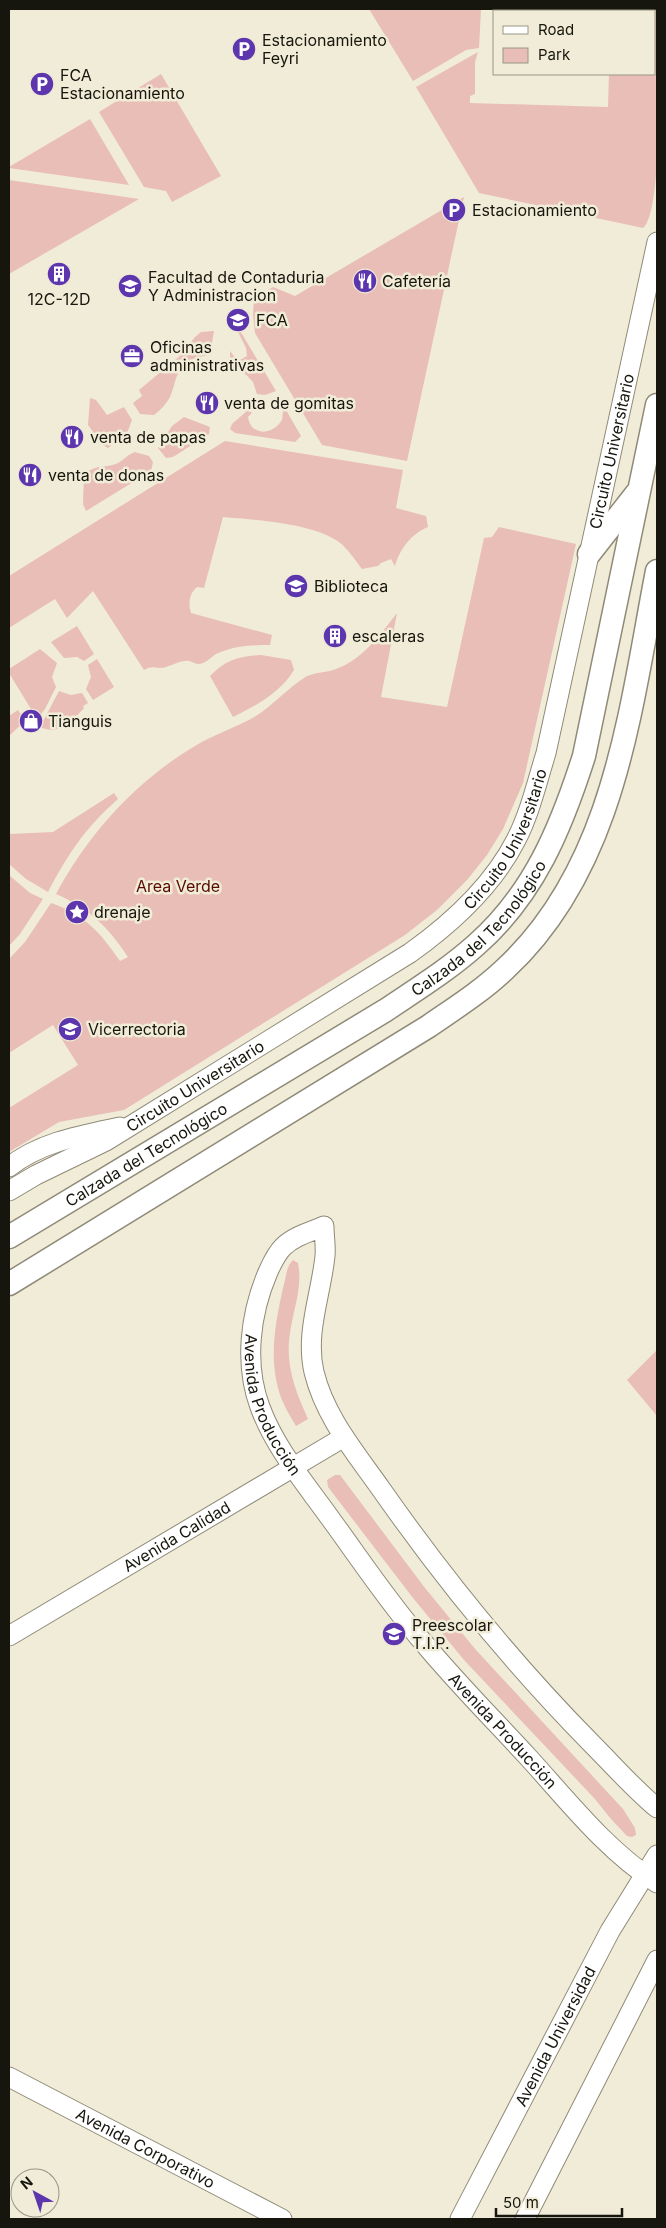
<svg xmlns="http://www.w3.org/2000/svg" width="666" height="2228" viewBox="0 0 666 2228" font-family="Inter,sans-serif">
  <rect width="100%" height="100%" fill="#f0ecd7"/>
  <g fill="#e9beb6">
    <polygon points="369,9 481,9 479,48 466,50 413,81"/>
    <path d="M 603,9 L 657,9 C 657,43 665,210 643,228 L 479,193 L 416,87 L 478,52 L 475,62 L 475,94 L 470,96 L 470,103 L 608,107 L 609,74 L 655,74 L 655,11 L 610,11 L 610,9 Z"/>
    <polygon points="161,74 221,176 172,202 166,191 144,187 99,112"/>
    <polygon points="90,119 129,185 9,168 9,167"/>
    <polygon points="9,180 139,199 9,274"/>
    <polygon points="464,197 407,461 322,445 255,333 253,315 254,298 273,287 295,296"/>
    <polygon points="239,329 276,391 265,395 257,394 253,382 230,358 230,351 236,359 240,360 247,356 246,348 237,330"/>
    <path d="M 214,331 L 210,354 C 203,357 195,357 188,361 C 175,370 176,384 170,397 C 166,404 161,410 154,415 L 140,414 L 133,403 L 142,396 L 139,390 L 181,355 L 195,337 L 201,332 Z"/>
    <polygon points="90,398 96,400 107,415 124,407 132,420 127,433 108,448 103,445 88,425"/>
    <path d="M 282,403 L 301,436 L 295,442 L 235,433 L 230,429 L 232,424 L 248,410 L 252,413 L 248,417 C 251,437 273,435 282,420 L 283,411 L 280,405 Z"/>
    <polygon points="184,417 210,427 209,434 173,457 166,458 158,448 172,426"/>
    <path d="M 225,441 L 403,470 L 396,508 L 426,516 L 428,527 C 412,533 399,550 395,566 L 391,559 L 381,563 L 378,566 L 362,569 C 355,560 348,549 339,542 C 312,523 256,520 223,517 L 204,588 L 197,587 C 189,594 188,603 191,613 L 272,635 L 270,645 C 251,645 233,646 216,654 C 211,657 208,661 203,663 C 197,666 194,662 189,661 C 181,660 173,665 166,667 C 156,670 154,664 144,670 L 93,591 L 67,618 L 55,599 L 9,628 L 9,576 Z"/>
    <path d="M 135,452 L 149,456 L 153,462 L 151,471 L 86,511 L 83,504 L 84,474 C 99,463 105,469 118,463 C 124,460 128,454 135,452 Z"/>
    <path d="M 499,527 L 576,544 L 523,783 L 503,829 L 487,855 L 467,880 L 437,910 L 405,935 L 124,1110 L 59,1122 L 9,1152 L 9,1108 L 78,1065 L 53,1025 L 9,1053 L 9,959 L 25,942 L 51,903 C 85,915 100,932 120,961 L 128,957 C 108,927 90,909 56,894 C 88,834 136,781 195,746 C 214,734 236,728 256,716 C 273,705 287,689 304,678 C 312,672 327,673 336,669 C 363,659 380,635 397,613 L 381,697 L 447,707 L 484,538 L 492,537 Z"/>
    <polygon points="77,626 94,654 84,661 77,657 64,658 51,642"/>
    <polygon points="40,649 57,663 52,677 56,687 45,709 37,719 9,673 9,669"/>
    <path d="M 261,655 L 291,660 L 294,670 C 280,693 257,705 233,717 L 210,676 C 225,660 240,656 261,655 Z"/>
    <polygon points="97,659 114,687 93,700 86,689 91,677 88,665"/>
    <path d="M 59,691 L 71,695 L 82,693 L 88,703 L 83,706 L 84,708 C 72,721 59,736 40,727 Z"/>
    <polygon points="18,710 25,721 9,736 9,716"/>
    <path d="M 114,793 L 118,799 C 85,828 68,854 48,892 L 26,879 L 9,864 L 9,834 L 53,832 Z"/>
    <polygon points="9,875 30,893 43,899 20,934 9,946"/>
    <path d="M 293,1260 L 298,1263 C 303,1287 293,1310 290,1333 C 285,1365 295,1390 308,1419 L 296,1426 C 289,1414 281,1401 278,1388 C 269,1355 276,1320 283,1288 C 286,1279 286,1266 293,1260 Z"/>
    <polygon points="657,1350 657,1416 627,1380"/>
    <polygon points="335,1475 340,1475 425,1588 476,1650 623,1809 635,1828 636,1835 632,1837 627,1836 611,1819 594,1798 464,1660 413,1598 328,1487 327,1480"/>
  </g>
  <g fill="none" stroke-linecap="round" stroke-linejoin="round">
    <g stroke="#8f8a78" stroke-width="21">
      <g id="minor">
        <path d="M 9,1167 C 40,1142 82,1135 120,1127"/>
        <path id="s1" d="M 9,1191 L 36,1175 L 106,1141 L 410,953 C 452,923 492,887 516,840 C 530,813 537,782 546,753 L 657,242"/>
        <path id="s2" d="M 9,1636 L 344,1437"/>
        <path id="s3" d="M 657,1808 C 634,1789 614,1766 593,1745 C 515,1666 444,1579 381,1489 C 355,1452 325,1417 314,1372 C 305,1333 321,1295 325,1256 C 326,1247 324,1236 324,1226 C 310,1232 294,1236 283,1247 C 276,1254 272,1263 268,1272 C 250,1314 244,1364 260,1407 C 275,1448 305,1483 330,1518 C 360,1559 389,1603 423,1642 C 456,1682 493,1719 528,1757 C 568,1801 607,1851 657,1883"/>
        <path id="s4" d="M 9,2077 L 282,2219"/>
        <path id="s5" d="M 460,2219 L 610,1931 L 657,1855"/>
        <polyline points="525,2219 657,1960"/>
      </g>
    </g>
    <g stroke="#8f8a78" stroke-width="25">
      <g id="major">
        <polyline points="589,554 636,494"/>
        <path id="s6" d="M 9,1237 L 386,1010 C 417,989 448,970 476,945 C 534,894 561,828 584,756 L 657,405"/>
        <path d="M 9,1284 L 429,1026 C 455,1008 482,991 505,969 C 615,867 630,710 657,571"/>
      </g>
    </g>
    <use href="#minor" stroke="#fff" stroke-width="19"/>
    <use href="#major" stroke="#fff" stroke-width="22"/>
  </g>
  <defs>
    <g id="parking-disc" transform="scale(1.25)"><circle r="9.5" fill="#5d36ae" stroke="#f0ecd7"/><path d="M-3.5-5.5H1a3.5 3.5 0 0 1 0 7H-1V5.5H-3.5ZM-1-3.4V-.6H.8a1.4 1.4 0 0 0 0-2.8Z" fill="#fff"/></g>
    <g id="building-disc" transform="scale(1.25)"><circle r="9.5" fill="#5d36ae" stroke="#f0ecd7"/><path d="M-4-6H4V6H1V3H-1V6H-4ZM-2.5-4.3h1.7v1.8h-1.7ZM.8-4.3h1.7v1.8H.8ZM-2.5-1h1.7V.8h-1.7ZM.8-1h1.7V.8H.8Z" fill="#fff"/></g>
    <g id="restaurant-disc" transform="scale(1.25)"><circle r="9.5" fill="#5d36ae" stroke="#f0ecd7"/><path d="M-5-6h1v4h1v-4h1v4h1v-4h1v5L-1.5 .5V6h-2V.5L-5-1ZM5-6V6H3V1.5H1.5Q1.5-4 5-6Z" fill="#fff"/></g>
    <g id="university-disc" transform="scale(1.25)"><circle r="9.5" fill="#5d36ae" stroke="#f0ecd7"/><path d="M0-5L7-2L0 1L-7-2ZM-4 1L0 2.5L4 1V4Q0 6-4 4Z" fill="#fff"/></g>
    <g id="school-disc" transform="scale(1.25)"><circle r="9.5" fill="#5d36ae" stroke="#f0ecd7"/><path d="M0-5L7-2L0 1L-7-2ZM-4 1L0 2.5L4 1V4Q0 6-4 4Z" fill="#fff"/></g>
    <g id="office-disc" transform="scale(1.25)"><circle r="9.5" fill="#5d36ae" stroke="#f0ecd7"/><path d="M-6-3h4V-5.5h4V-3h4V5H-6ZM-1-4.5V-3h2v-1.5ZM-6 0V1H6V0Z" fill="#fff"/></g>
    <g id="shop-disc" transform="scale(1.25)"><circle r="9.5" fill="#5d36ae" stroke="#f0ecd7"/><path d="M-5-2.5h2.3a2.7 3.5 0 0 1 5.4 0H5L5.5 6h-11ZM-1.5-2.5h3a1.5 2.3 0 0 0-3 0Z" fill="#fff"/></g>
    <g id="sight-disc" transform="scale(1.25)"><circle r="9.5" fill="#5d36ae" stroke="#f0ecd7"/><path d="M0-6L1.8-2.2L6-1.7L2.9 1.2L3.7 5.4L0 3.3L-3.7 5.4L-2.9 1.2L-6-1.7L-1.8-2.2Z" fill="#fff"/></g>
  </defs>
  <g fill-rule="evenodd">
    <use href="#parking-disc" x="244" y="49"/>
    <use href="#parking-disc" x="42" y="84"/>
    <use href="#parking-disc" x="454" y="210"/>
    <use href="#building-disc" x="59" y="274"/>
    <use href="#restaurant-disc" x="365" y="281"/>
    <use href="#university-disc" x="130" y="286"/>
    <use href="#school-disc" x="238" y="320"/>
    <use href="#office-disc" x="132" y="356"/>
    <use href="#restaurant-disc" x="207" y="403"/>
    <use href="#restaurant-disc" x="72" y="437"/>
    <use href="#restaurant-disc" x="30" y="475"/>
    <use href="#university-disc" x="296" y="586"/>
    <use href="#building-disc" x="335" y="636"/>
    <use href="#shop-disc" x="31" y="721"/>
    <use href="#sight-disc" x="77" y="912"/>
    <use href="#school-disc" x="70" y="1029"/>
    <use href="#school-disc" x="394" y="1634"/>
  </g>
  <g text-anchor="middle" stroke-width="5" stroke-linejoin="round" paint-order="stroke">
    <g font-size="16" fill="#17160e" stroke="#f0ecd7" text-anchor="start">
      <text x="262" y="46">Estacionamiento<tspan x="262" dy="18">Feyri</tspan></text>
      <text x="60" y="81">FCA<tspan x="60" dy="18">Estacionamiento</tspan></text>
      <text x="472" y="216">Estacionamiento</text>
      <text x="148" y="283">Facultad de Contaduria<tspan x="148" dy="18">Y Administracion</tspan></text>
      <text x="382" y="287">Cafetería</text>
      <text x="59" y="305" text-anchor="middle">12C-12D</text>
      <text x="256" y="326">FCA</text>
      <text x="150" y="353">Oficinas<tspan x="150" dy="18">administrativas</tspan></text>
      <text x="224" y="409">venta de gomitas</text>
      <text x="90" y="443">venta de papas</text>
      <text x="48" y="481">venta de donas</text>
      <text x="314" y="592">Biblioteca</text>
      <text x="352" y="642">escaleras</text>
      <text x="48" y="727">Tianguis</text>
      <text x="94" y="918">drenaje</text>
      <text x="88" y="1035">Vicerrectoria</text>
      <text x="412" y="1631">Preescolar<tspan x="412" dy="18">T.I.P.</tspan></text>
    </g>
    <g font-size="16" fill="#17160e" stroke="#f0ecd7">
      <text dy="6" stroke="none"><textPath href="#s1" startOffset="1024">Circuito Universitario</textPath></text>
      <text dy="6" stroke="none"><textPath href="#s1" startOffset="619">Circuito Universitario</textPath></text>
      <text dy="6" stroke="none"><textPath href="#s6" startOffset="565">Calzada del Tecnológico</textPath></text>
      <text dy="6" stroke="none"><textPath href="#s1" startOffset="214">Circuito Universitario</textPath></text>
      <text dy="6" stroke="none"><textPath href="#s6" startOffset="160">Calzada del Tecnológico</textPath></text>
      <text dy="6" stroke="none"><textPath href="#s3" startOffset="921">Avenida Producción</textPath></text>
      <text dy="6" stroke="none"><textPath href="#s2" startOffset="195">Avenida Calidad</textPath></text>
      <text dy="6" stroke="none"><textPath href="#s3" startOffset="1326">Avenida Producción</textPath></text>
      <text dy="6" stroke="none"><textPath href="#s5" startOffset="206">Avenida Universidad</textPath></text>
      <text dy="6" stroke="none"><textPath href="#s4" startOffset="154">Avenida Corporativo</textPath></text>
    </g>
    <g font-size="16" fill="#590b03" stroke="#f0ecd7">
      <text x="178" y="892">Area Verde</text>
    </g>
  </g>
  <rect width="666" height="2228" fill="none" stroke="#17160e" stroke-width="20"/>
  <rect x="493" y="10" width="162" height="65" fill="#f0ecd7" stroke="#999687"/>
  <rect x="503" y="26" width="25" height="8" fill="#ffffff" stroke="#999687"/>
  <text x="538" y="35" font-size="15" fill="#17160e">Road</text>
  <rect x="503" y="48" width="25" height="15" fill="#e9beb6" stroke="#999687"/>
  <text x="538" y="60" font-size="15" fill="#17160e">Park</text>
  <g transform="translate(35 2193) rotate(320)"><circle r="24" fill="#f0ecd7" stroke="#999687"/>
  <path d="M0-4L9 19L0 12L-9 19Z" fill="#5d36ae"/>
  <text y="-8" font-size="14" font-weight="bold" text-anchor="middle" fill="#17160e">N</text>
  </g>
  <path d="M496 2208v8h126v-8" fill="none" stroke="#17160e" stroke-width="2.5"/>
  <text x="503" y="2208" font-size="15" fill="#17160e" stroke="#f0ecd7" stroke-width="4" paint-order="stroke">50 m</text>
</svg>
